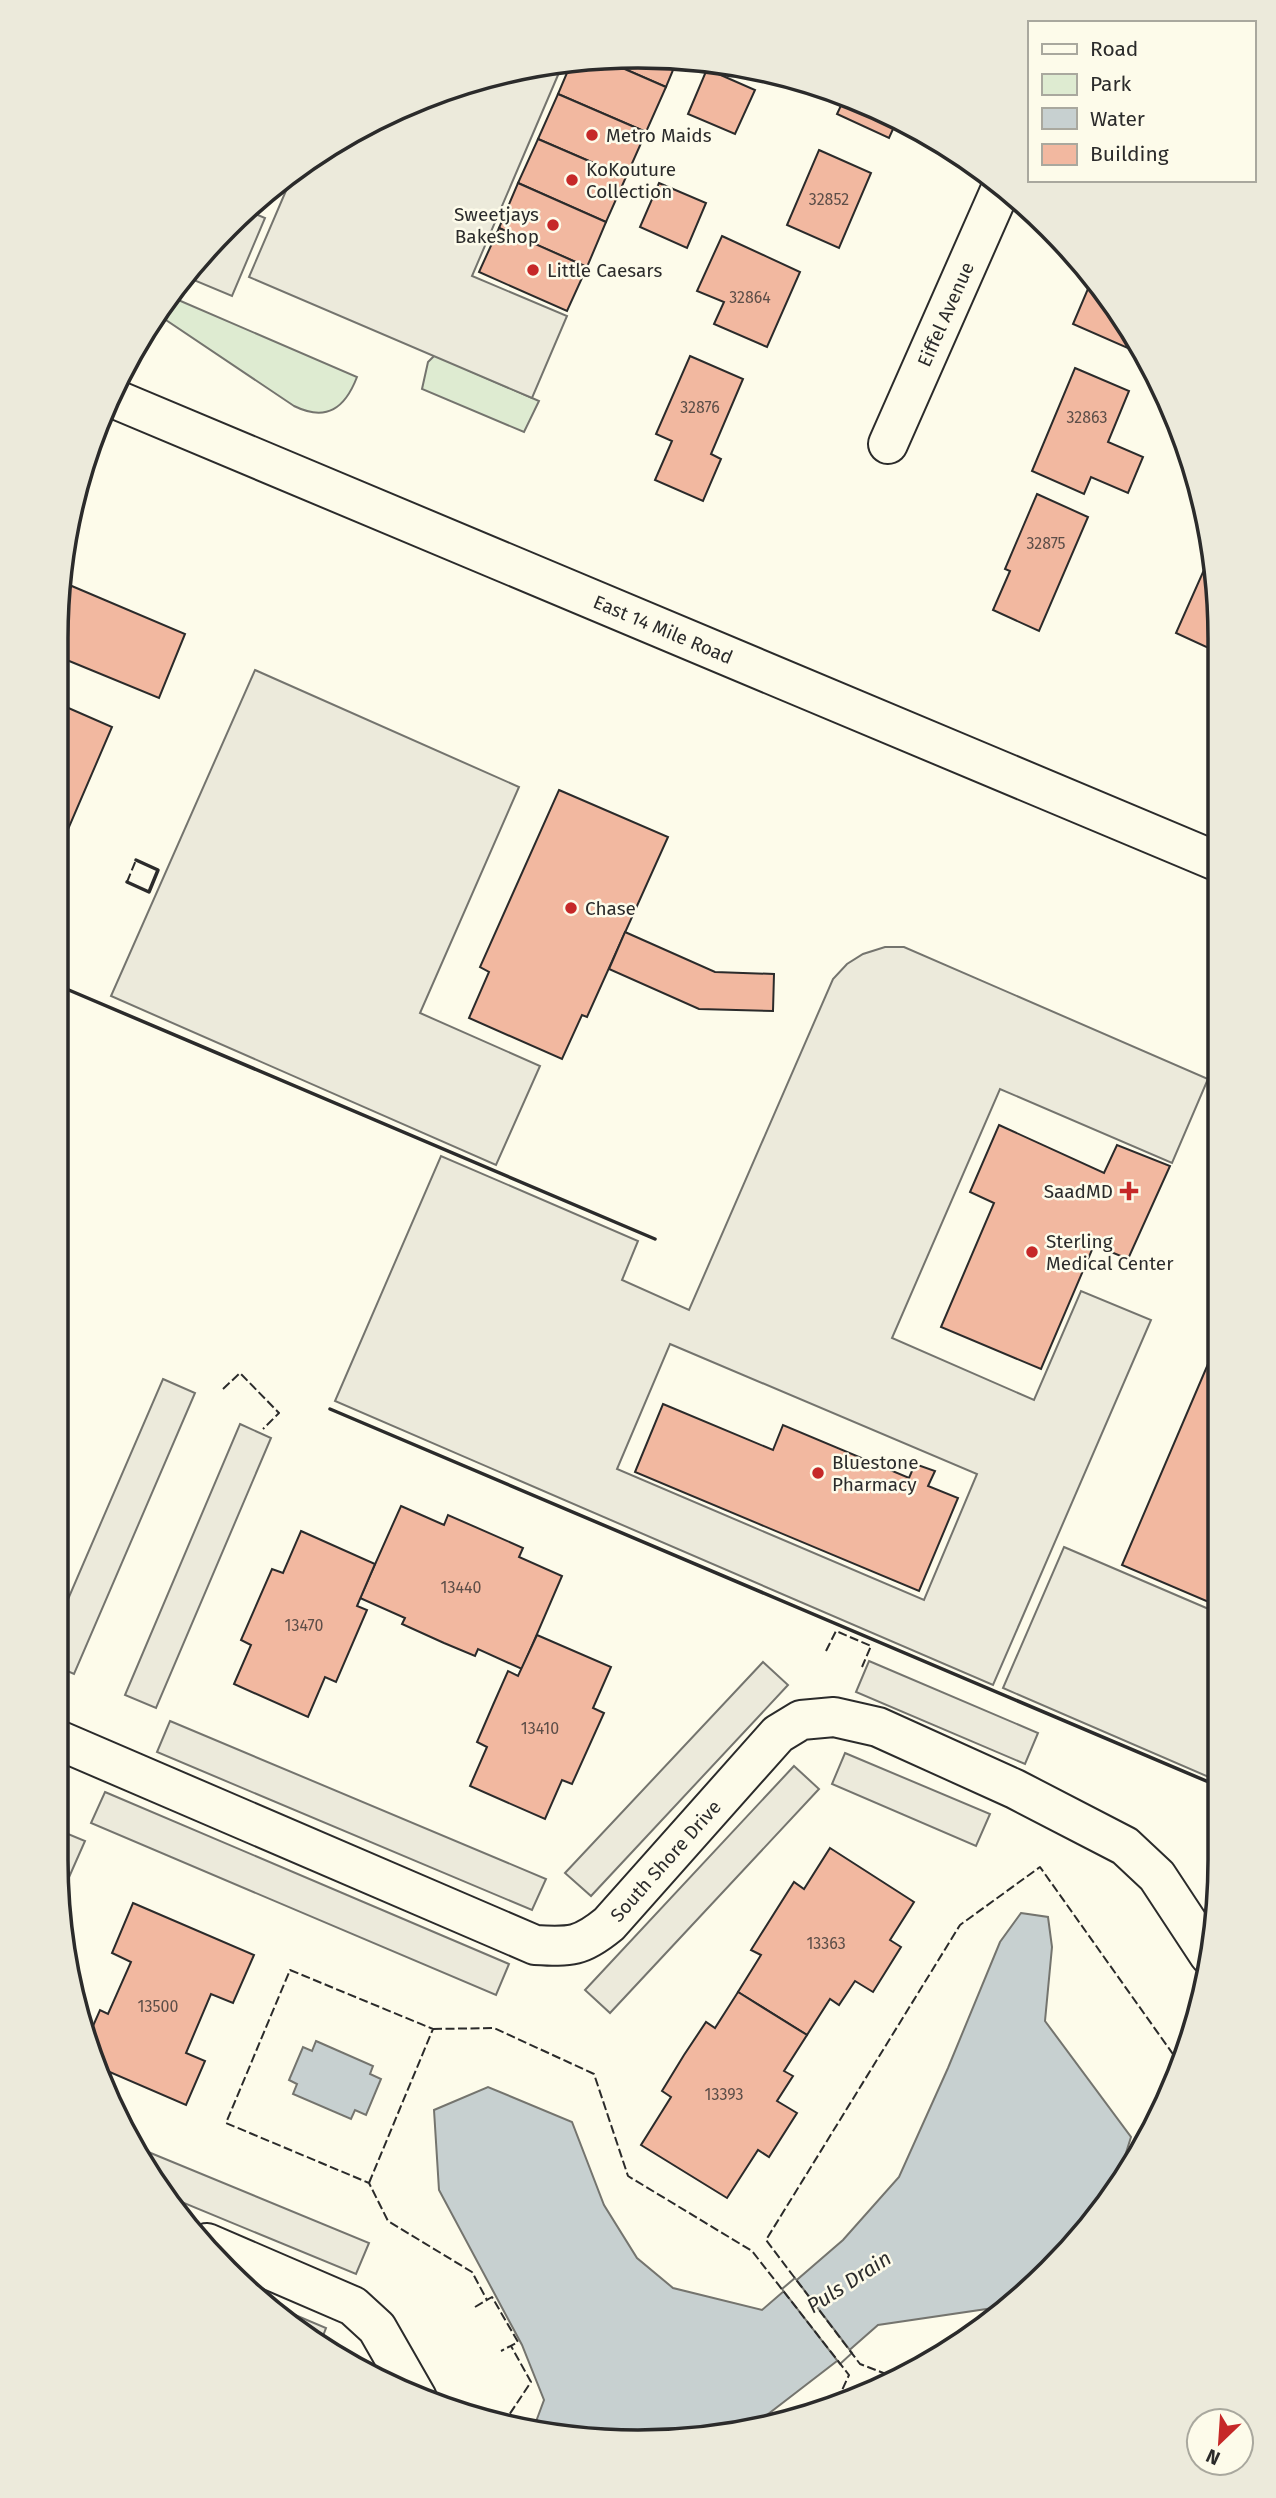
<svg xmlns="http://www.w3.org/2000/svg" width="1276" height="2498" viewBox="0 0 1276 2498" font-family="'Fira Sans',sans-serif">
  <rect width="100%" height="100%" fill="#fdfbea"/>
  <g fill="#deebd1" stroke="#74746e" stroke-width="2">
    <path d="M 169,296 L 357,377 C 345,408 327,422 294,406 L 157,314 Z"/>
    <polygon points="438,352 468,370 539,401 524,432 422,389 428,362"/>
  </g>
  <g fill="#eceadb" stroke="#74746e" stroke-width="2" fill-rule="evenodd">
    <polygon points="564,61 472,276 567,316 532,398 249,277 294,172 347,134 451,87"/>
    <polygon points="246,210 265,218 232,296 184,276"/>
    <polygon points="255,670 519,787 420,1013 540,1066 496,1165 111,996"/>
    <path d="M 885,947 L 904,947 L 1208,1079 L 1172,1163 L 1000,1089 L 892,1338 L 1034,1400 L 1081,1291 L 1151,1320 L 993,1685 L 335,1401 L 441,1156 L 638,1241 L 622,1280 L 689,1310 L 833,979 L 847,964 L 863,954 ZM 670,1344 L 977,1474 L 924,1600 L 617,1469 Z"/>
    <polygon points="163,1379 195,1393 74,1674 56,1666 56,1627"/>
    <polygon points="240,1424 271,1438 156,1708 125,1695"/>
    <polygon points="1064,1547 1218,1613 1218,1781 1003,1688"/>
    <polygon points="869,1661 1038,1733 1025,1764 856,1692"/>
    <polygon points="763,1662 788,1685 591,1896 565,1873"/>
    <polygon points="170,1721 546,1879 532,1910 157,1752"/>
    <polygon points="845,1753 990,1814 976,1846 832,1784"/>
    <polygon points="794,1766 819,1789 610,2013 585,1990"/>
    <polygon points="105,1792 509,1964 496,1995 91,1823"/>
    <polygon points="56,1829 85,1841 62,1893 56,1860"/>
    <polygon points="141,2149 369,2243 356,2274 167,2196"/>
    <polygon points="274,2306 326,2328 319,2346 315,2344"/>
  </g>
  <g fill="#c7d0d0" stroke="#74746e" stroke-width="2">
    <polygon points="1021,1913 1048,1917 1052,1947 1045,2021 1131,2137 1119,2175 1050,2271 1000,2307 878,2325 837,2361 754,2425 714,2437 537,2431 534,2427 544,2400 522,2345 439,2190 434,2110 488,2087 572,2122 604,2205 637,2258 673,2288 762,2310 843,2240 899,2177 948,2068 1000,1942"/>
    <polygon points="316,2041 373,2066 370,2074 381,2079 366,2115 355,2110 351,2119 293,2094 297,2084 289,2080 303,2047 312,2051"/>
  </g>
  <polygon fill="#fdfbea" stroke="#74746e" stroke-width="2" points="795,2278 852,2353 840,2364 782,2289"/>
  <g fill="#f2b8a0" stroke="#2b2b2b" stroke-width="2">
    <polygon points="678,58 666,87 604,60 676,57"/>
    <polygon points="604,60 666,87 646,132 558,94 572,61"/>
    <polygon points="707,69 755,90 735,134 688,114"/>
    <polygon points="558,94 646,132 626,177 538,139"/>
    <polygon points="845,97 898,118 889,138 837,114"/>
    <polygon points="538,139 626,177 606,222 518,183"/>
    <polygon points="819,150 871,173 839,248 787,225"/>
    <polygon points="518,183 606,222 587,267 499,228"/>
    <polygon points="659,183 706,203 687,248 640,227"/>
    <polygon points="499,228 587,267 567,311 479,272"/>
    <polygon points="722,236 800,272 767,347 714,324 724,302 697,291"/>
    <polygon points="1093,277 1100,284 1139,353 1073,324"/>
    <polygon points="690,356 743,379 711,454 721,459 703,501 655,480 672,441 656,434"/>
    <polygon points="1075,368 1129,391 1108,442 1143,457 1128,493 1091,477 1084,494 1032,471"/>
    <polygon points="1037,494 1088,517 1039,631 993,610 1010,571 1005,569"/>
    <polygon points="1211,554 1215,562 1215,651 1176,633"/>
    <polygon points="60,581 185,634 159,698 57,656 57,600"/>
    <polygon points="57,703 112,727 66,834 57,830"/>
    <polygon points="559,790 668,837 587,1017 582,1015 562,1059 469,1018 489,972 480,967"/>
    <polygon points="625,932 715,972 774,974 773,1011 699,1009 609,969"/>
    <polygon points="999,1125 1104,1173 1117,1145 1170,1166 1128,1259 1094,1245 1041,1369 941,1327 994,1203 970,1192"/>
    <polygon points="1217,1343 1218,1606 1122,1565"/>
    <polygon points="663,1404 773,1450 783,1425 909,1478 915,1464 935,1471 928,1486 958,1498 919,1591 635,1472"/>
    <polygon points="401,1506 444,1525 448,1515 523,1548 519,1557 562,1576 522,1669 478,1649 475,1656 444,1643 402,1624 405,1618 360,1598"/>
    <polygon points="301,1531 375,1564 357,1606 367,1610 336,1682 325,1677 308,1717 234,1684 251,1645 241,1640 272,1569 283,1573"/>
    <polygon points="537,1635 611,1667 593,1708 604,1713 572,1784 562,1780 545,1819 470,1786 487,1747 477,1742 493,1705 508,1671 518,1676"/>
    <polygon points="830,1848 914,1902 890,1940 901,1947 873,1992 855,1981 839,2005 830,1999 807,2035 738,1992 761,1955 751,1950 794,1882 804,1889"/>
    <polygon points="133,1903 254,1955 233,2003 211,1994 186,2053 205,2061 186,2105 98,2067 87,2047 86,2042 100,2010 108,2014 131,1962 112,1953"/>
    <polygon points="738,1992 807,2035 784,2071 793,2076 777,2101 797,2113 769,2157 758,2150 727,2198 641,2145 671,2097 662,2091 684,2055 706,2022 715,2028"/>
  </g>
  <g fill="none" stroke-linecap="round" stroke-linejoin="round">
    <g stroke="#2b2b2b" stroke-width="42">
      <g id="street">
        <path id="s1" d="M 888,444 L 1002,186"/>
        <path id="s2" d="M 56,1739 L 535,1945 C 571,1947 581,1947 609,1924 L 778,1734 L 801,1720 L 834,1717 L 878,1727 L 1015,1789 L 1125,1846 L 1157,1876 L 1209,1955"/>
        <polyline points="207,2243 353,2306 377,2328 417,2398"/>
      </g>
    </g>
    <g stroke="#2b2b2b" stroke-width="42">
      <g id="secondary">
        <path id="s3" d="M 110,397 L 1216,861"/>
      </g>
    </g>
    <use href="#street" stroke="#fdfbea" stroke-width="38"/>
    <use href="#secondary" stroke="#fdfbea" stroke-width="38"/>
    <g stroke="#2b2b2b" stroke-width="2" stroke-dasharray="9 3.5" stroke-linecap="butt">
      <polyline points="127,882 136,860"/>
      <polyline points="223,1389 240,1373 279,1413 263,1429"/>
      <polyline points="826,1651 836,1631 871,1646 862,1667"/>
      <polyline points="433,2029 494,2028 594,2074 628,2176 752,2251 849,2375 838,2399"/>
      <polyline points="369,2183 433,2029 290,1970 226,2123 369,2183 388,2221 472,2272 487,2300"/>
      <polyline points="475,2307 492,2297 518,2342 501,2351"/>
      <polyline points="899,2379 860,2364 766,2240 960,1925 1040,1867 1180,2064"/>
      <polyline points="503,2424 531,2382 511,2346"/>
    </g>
    <g stroke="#2b2b2b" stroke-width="3.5">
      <polyline points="127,882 149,892 158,870 136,860"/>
      <polyline points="57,985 655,1239"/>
      <polyline points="330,1409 1218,1786"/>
    </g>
  </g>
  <g fill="#c62828" stroke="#fdfbea" stroke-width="2.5">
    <circle cx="592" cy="135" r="7"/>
    <circle cx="572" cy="180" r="7"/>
    <circle cx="553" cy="225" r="7"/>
    <circle cx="533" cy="270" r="7"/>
    <circle cx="571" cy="908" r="7"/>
    <path d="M1125.5 1180.5h7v7h7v7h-7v7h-7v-7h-7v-7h7z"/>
    <circle cx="1032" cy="1252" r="7"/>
    <circle cx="818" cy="1473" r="7"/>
  </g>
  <g text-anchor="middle" stroke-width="5" stroke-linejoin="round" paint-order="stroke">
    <g font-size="16" fill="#5d4e48">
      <text x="829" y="205">32852</text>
      <text x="750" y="303">32864</text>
      <text x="700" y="413">32876</text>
      <text x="1087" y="423">32863</text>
      <text x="1046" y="549">32875</text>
      <text x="461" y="1593">13440</text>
      <text x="304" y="1631">13470</text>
      <text x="540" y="1734">13410</text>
      <text x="826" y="1949">13363</text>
      <text x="158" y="2012">13500</text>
      <text x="724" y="2100">13393</text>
    </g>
    <g font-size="19" fill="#2b2b2b" stroke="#fdfbea" text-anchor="start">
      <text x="606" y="142">Metro Maids</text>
      <text x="586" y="176">KoKouture<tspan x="586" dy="22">Collection</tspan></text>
      <text x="539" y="221" text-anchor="end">Sweetjays<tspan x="539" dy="22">Bakeshop</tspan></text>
      <text x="547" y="277">Little Caesars</text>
      <text x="585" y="915">Chase</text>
      <text x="1113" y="1198" text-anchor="end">SaadMD</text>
      <text x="1046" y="1248">Sterling<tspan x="1046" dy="22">Medical Center</tspan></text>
      <text x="832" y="1469">Bluestone<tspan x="832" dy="22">Pharmacy</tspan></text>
    </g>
    <g font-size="19" fill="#2b2b2b" stroke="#fdfbea">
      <text dy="7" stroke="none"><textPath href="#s1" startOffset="142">Eiffel Avenue</textPath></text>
      <text dy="7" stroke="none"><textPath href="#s3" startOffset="600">East 14 Mile Road</textPath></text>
      <text dy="7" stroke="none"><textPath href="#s2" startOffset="686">South Shore Drive</textPath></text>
    </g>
    <g font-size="21" font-style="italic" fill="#2b2b2b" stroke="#fdfbea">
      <text transform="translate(849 2282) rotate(-33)" y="7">Puls Drain</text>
    </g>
  </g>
  <path d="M0 0H1276V2498H0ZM638 68H638A570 570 0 0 1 1208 638V1860A570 570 0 0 1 638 2430H638A570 570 0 0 1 68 1860V638A570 570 0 0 1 638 68Z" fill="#eceadb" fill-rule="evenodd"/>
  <path fill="none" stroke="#2b2b2b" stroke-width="3.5" d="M638 68H638A570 570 0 0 1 1208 638V1860A570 570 0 0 1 638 2430H638A570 570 0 0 1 68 1860V638A570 570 0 0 1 638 68Z"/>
  <rect x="1028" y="21" width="228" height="161" fill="#fdfbea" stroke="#a9a89e" stroke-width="2"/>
  <rect x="1042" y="44" width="35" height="10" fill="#fdfbea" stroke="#a9a89e" stroke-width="2"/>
  <text x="1090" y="56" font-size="21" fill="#2b2b2b">Road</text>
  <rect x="1042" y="74" width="35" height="21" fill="#deebd1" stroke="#a9a89e" stroke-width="2"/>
  <text x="1090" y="91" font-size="21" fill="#2b2b2b">Park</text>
  <rect x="1042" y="108" width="35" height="21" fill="#c7d0d0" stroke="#a9a89e" stroke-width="2"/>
  <text x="1090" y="126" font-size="21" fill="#2b2b2b">Water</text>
  <rect x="1042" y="144" width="35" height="21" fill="#f2b8a0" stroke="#a9a89e" stroke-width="2"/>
  <text x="1090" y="161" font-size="21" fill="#2b2b2b">Building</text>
  <g transform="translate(1220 2442) rotate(205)"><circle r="33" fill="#fdfbea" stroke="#a9a89e" stroke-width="2"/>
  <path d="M0-5L12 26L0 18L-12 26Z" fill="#c62828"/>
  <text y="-10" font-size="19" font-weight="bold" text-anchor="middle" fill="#2b2b2b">N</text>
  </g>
</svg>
